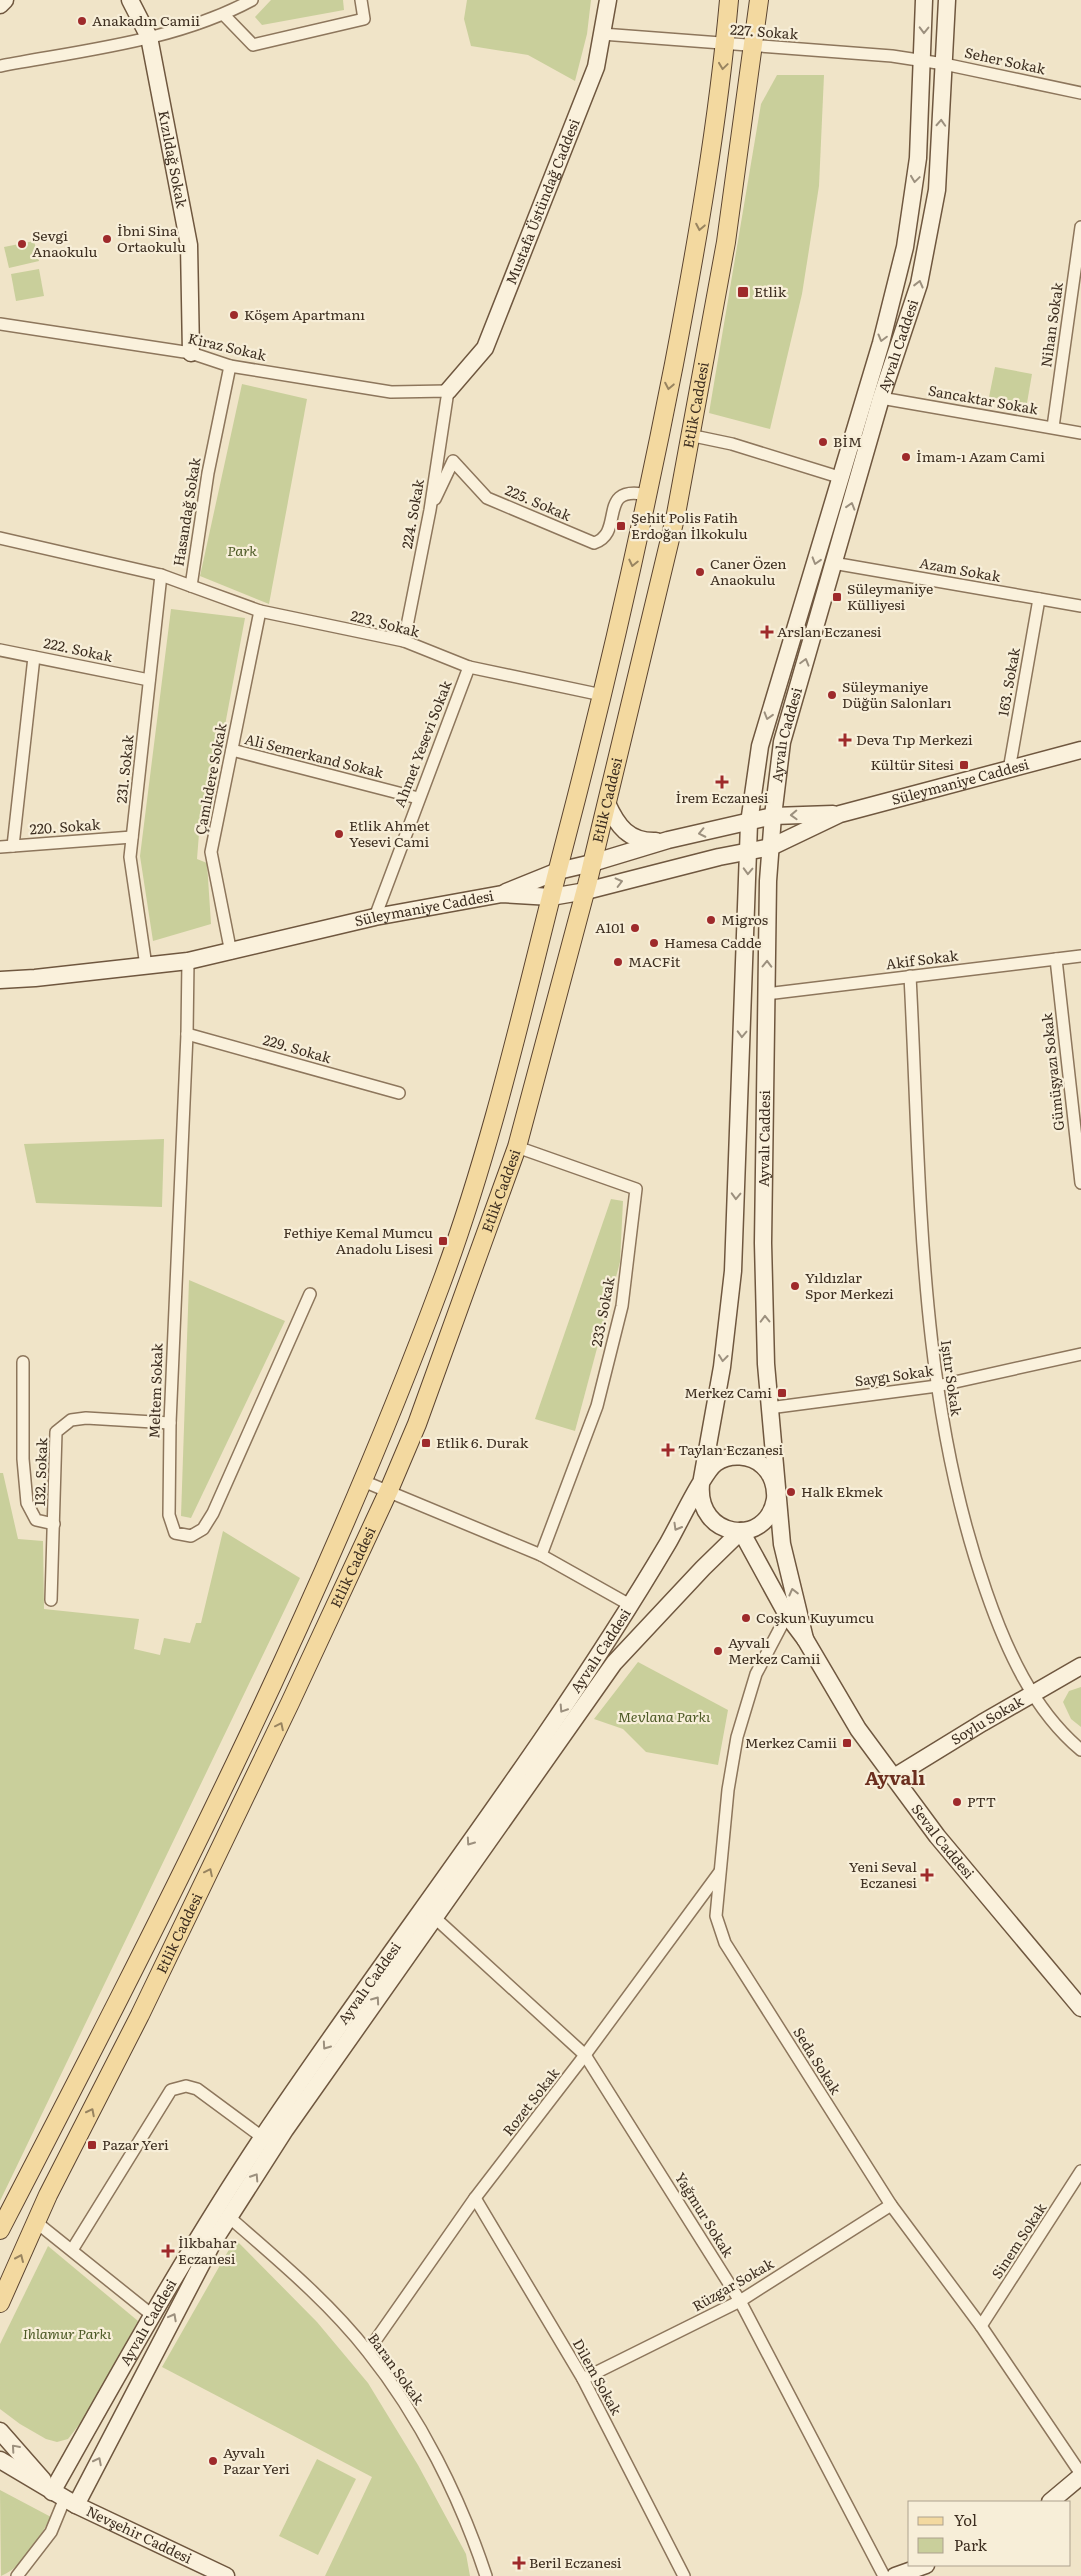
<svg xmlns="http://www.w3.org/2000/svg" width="1081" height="2576" viewBox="0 0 1081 2576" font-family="Literata,serif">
  <rect width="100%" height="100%" fill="#f0e4c8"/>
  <g fill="#c9cf9b">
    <polygon points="271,0 343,0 344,10 262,25 255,17"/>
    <polygon points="467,0 591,0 587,34 575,81 528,55 471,46 464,19"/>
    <polygon points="777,75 824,75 819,186 802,294 770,429 709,413 761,104"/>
    <polygon points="34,241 39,261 9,268 4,247"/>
    <polygon points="39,269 44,296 16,301 11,274"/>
    <polygon points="995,367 1032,374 1027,403 989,397"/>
    <polygon points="242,384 307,399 269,604 200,576"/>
    <polygon points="171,609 245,618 212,795 201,808 197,859 207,863 211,924 153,941 140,856"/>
    <polygon points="164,1139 162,1207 36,1203 24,1144"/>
    <polygon points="611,1199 623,1201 620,1262 575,1431 535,1419"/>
    <polygon points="189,1280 285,1321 191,1518 181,1516"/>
    <polygon points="0,1473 3,1473 18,1539 43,1541 44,1609 139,1619 134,1649 160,1655 164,1638 190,1643 196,1623 201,1623 223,1531 300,1578 0,2201"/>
    <polygon points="638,1662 728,1710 718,1765 646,1752 623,1729 594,1719"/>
    <polygon points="1081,1687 1081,1727 1071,1719 1063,1702 1069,1691"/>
    <polygon points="235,2239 317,2322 368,2383 418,2465 466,2554 470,2576 325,2576 372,2477 162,2367"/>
    <polygon points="48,2246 138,2321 82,2421 68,2439 57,2442 46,2439 20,2424 0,2409 0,2344"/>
    <polygon points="317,2459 356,2479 318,2555 279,2536"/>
    <path d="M 0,2490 L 51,2517 C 39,2538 24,2567 1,2576 Z"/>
  </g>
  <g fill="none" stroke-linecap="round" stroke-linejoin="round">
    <g stroke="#8d765c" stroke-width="14">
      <g id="street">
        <polyline points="224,15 253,45 364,19 361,0"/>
        <polyline points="602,34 892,56 944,64 1081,93"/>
        <path d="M 0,66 C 84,50 176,41 252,0"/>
        <polyline points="0,324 191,353 230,366 391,392 448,391 430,510 404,641"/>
        <polyline points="881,398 1081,433"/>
        <polyline points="1053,427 1081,227"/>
        <polyline points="689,435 732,444 842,478"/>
        <path d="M 435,499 L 453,461 L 487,498 L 594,543 C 626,533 595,483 648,495"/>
        <polyline points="0,538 161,575 191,586 208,473 230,366"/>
        <polyline points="833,563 1081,606"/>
        <polyline points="191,586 260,611 404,641 469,667 602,695"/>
        <polyline points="0,650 149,680"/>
        <polyline points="232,750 418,798"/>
        <polyline points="1009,770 1039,599"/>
        <polyline points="13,846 34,657"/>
        <polyline points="0,847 132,837"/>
        <polyline points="375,917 469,667"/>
        <polyline points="231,953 211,852 260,611"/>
        <polyline points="1056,959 1081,1183"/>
        <polyline points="188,961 187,1034 170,1423 169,1515 175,1533 191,1536 203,1529 213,1513 310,1294"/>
        <polyline points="146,966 130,857 161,575"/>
        <path d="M 910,976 C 921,1183 917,1394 986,1591 C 1006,1649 1033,1710 1081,1750"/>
        <polyline points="766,994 1081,956"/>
        <polyline points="187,1034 399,1093"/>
        <polyline points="517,1147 636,1189 622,1306 597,1406 541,1555"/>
        <polyline points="23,1362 23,1459 27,1503 36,1520 54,1524"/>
        <polyline points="769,1408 937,1386 1081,1354"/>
        <polyline points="363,1481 541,1555 630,1605"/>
        <polyline points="51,1600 56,1432 71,1420 86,1418 170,1423"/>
        <polyline points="787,1615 756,1674 737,1737 728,1790 716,1916 725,1943 891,2205 981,2326 1081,2474"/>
        <polyline points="434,1917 585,2055 740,2301 884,2576"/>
        <polyline points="475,2198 583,2379 684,2576"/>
        <path d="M 229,2217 C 277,2259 329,2302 368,2352 C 420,2417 460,2497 486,2576"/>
        <polyline points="36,2222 152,2315"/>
        <polyline points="72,2250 171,2090 186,2086 197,2089 262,2137"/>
        <polyline points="981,2326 1081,2171"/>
        <polyline points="368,2351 475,2198 585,2055 719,1873"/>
        <polyline points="583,2379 740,2301 891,2205"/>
        <polyline points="17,2576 51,2532 65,2498"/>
      </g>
    </g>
    <g stroke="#6f573f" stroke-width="19">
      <g id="secondary">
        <path id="s1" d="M 130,0 L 149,37 L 189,245 L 191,353"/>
        <polyline points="0,5 5,0"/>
        <path id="s2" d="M 448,391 L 485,348 L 596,67 L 608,0"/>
        <path d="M 607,803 C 617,826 629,842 656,841"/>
        <polyline points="506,892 558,871 592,863 668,840 773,816 833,814"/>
        <path id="s3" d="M 0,980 L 35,978 L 188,961 L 375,917 L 502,894 L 551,897 L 586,891 L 719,857 L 771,847 L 840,814 L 1081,750"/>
        <path id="s4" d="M 741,1531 L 787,1615 L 805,1639 L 858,1729 L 937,1836 L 1081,2008"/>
        <path id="s5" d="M 805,1639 L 782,1544 L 766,1364 L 763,1243 L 768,881 L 773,816 L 782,742 L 881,398 L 919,284 L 937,190 L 947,0"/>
        <path id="s6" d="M 894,1777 L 982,1723 L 1081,1666"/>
        <polyline points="0,2431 43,2480"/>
        <path id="s7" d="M 0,2460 L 76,2505 L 226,2576"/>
        <path id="s8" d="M 52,2492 C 123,2366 193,2239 274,2120 C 405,1927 549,1744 668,1543 C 678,1526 703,1472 716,1463 C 730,1453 751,1455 763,1466 C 772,1474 776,1487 775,1499 C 767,1548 696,1539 701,1484 L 722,1367 L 733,1271 L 749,823 L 760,746 L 881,343 L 905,247 L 918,158 L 924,0"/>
        <polyline points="1050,2502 1081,2476"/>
        <polyline points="76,2505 212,2244 285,2130 614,1663 703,1568 741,1531"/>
        <polyline points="895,2576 926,2565"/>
      </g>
    </g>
    <g stroke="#5b4430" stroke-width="20">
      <g id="primary">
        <path d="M 0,2230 C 160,1921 320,1610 441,1284 C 495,1139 527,988 566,838 C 607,681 643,523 674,364 C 697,243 718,123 729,0"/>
        <path id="s9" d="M 0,2303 L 48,2195 L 140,2015 L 290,1703 L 389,1490 L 417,1424 L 517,1147 L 588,881 L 676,514 L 726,242 L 759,0"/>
      </g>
    </g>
    <use href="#street" stroke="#faf1dc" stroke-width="11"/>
    <use href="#secondary" stroke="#faf1dc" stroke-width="16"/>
    <use href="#primary" stroke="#f3d9a0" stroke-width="18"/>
  </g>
  <defs><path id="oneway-chevron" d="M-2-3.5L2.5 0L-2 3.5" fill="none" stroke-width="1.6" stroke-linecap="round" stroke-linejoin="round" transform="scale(1.25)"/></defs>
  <g stroke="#9c907e">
    <use href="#oneway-chevron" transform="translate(924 30) rotate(91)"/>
    <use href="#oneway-chevron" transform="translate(941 123) rotate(-87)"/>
    <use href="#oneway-chevron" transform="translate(915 179) rotate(98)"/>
    <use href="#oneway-chevron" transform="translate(919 284) rotate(-76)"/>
    <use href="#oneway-chevron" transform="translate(882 338) rotate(105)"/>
    <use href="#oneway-chevron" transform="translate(851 506) rotate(-73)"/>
    <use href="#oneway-chevron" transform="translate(816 561) rotate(107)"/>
    <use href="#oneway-chevron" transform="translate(805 662) rotate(-74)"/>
    <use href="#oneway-chevron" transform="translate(768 716) rotate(107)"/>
    <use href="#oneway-chevron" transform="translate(794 815) rotate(178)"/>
    <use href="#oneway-chevron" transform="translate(702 833) rotate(168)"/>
    <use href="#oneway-chevron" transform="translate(748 871) rotate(92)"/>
    <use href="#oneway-chevron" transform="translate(619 882) rotate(-14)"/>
    <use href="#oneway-chevron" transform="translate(767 964) rotate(-89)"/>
    <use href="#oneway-chevron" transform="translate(742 1034) rotate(92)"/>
    <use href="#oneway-chevron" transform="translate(736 1196) rotate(92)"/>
    <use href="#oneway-chevron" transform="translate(765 1319) rotate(-91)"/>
    <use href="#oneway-chevron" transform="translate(723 1358) rotate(97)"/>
    <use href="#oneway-chevron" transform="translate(677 1527) rotate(120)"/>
    <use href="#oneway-chevron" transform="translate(793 1592) rotate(-104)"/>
    <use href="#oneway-chevron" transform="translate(563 1709) rotate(123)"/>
    <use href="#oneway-chevron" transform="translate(470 1842) rotate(125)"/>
    <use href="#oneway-chevron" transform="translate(376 2000) rotate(-55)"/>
    <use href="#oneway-chevron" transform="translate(326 2046) rotate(125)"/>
    <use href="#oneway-chevron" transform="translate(255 2177) rotate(-57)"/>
    <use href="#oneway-chevron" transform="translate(173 2317) rotate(-62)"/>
    <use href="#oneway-chevron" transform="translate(15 2448) rotate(-131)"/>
    <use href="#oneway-chevron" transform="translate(98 2461) rotate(-63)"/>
  </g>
  <g stroke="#988460">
    <use href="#oneway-chevron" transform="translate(723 66) rotate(98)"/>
    <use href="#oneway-chevron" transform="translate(700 227) rotate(101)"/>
    <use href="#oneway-chevron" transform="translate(669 386) rotate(101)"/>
    <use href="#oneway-chevron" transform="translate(633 563) rotate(103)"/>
    <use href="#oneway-chevron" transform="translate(280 1726) rotate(-64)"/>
    <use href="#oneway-chevron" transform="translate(209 1872) rotate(-64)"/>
    <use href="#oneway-chevron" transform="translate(91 2112) rotate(-63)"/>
    <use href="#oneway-chevron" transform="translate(20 2258) rotate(-66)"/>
  </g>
  <g fill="#9e2a2b" stroke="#f7eed8" stroke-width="2">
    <circle cx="82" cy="21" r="5"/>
    <circle cx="107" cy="239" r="5"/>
    <circle cx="22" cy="244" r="5"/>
    <rect x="737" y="286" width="12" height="12" rx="2.5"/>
    <circle cx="234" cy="315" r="5"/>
    <circle cx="823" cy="442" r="5"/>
    <circle cx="906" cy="457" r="5"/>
    <rect x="616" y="521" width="10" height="10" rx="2.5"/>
    <circle cx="700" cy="572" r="5"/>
    <rect x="832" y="592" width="10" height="10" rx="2.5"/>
    <path d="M764.5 624.5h5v5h5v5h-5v5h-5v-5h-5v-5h5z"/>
    <circle cx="832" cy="695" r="5"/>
    <path d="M842.5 732.5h5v5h5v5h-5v5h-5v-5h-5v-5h5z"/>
    <rect x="959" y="760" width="10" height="10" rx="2.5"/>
    <path d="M719.5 774.5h5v5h5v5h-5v5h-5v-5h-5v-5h5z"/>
    <circle cx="339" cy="834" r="5"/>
    <circle cx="711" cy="920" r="5"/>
    <circle cx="635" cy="928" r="5"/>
    <circle cx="654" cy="943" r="5"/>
    <circle cx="618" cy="962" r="5"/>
    <rect x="438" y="1236" width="10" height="10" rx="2.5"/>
    <circle cx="795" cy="1286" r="5"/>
    <rect x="777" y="1388" width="10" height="10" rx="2.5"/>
    <rect x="421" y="1438" width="10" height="10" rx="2.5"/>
    <path d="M665.5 1442.5h5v5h5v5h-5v5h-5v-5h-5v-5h5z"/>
    <circle cx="791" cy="1492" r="5"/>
    <circle cx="746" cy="1618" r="5"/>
    <circle cx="718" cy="1651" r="5"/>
    <rect x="842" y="1738" width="10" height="10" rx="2.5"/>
    <circle cx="957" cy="1802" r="5"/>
    <path d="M924.5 1867.5h5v5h5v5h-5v5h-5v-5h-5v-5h5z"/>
    <rect x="87" y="2140" width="10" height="10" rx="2.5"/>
    <path d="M165.5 2243.5h5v5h5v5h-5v5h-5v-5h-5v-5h5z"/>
    <circle cx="213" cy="2461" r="5"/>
    <path d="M516.5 2555.5h5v5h5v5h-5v5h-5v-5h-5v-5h5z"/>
  </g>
  <g text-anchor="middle" stroke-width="4.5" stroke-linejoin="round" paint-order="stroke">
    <g font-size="14" fill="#3d2e20" stroke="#f7eed8" text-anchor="start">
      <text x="92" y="26">Anakadın Camii</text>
      <text x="117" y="236">İbni Sina<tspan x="117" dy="16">Ortaokulu</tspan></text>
      <text x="32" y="241">Sevgi<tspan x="32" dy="16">Anaokulu</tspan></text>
      <text x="754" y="297">Etlik</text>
      <text x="244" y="320">Köşem Apartmanı</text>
      <text x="833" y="447">BİM</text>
      <text x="916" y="462">İmam-ı Azam Cami</text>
      <text x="631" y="523">Şehit Polis Fatih<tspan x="631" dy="16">Erdoğan İlkokulu</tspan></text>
      <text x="710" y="569">Caner Özen<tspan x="710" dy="16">Anaokulu</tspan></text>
      <text x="847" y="594">Süleymaniye<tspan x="847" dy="16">Külliyesi</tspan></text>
      <text x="777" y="637">Arslan Eczanesi</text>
      <text x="842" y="692">Süleymaniye<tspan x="842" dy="16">Düğün Salonları</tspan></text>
      <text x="856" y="745">Deva Tıp Merkezi</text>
      <text x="954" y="770" text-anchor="end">Kültür Sitesi</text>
      <text x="722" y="803" text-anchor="middle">İrem Eczanesi</text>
      <text x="349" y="831">Etlik Ahmet<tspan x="349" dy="16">Yesevi Cami</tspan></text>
      <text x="721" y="925">Migros</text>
      <text x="625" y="933" text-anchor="end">A101</text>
      <text x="664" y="948">Hamesa Cadde</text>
      <text x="628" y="967">MACFit</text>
      <text x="433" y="1238" text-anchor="end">Fethiye Kemal Mumcu<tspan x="433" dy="16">Anadolu Lisesi</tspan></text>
      <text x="805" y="1283">Yıldızlar<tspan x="805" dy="16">Spor Merkezi</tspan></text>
      <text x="772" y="1398" text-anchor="end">Merkez Cami</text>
      <text x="436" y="1448">Etlik 6. Durak</text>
      <text x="678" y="1455">Taylan Eczanesi</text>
      <text x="801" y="1497">Halk Ekmek</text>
      <text x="756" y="1623">Coşkun Kuyumcu</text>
      <text x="728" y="1648">Ayvalı<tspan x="728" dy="16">Merkez Camii</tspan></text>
      <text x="837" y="1748" text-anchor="end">Merkez Camii</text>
      <text x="967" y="1807">PTT</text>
      <text x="917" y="1872" text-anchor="end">Yeni Seval<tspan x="917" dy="16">Eczanesi</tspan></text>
      <text x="102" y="2150">Pazar Yeri</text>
      <text x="178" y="2248">İlkbahar<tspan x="178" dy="16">Eczanesi</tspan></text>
      <text x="223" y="2458">Ayvalı<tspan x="223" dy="16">Pazar Yeri</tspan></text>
      <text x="529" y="2568">Beril Eczanesi</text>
    </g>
    <g font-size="14" fill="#3d2e20" stroke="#f7eed8">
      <text transform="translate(764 32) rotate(4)" y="5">227. Sokak</text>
      <text transform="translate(1005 61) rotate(12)" y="5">Seher Sokak</text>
      <text dy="5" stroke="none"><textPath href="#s1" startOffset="166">Kızıldağ Sokak</textPath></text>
      <text dy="5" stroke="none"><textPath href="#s2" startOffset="214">Mustafa Üstündağ Caddesi</textPath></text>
      <text transform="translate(1052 325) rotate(-82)" y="5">Nihan Sokak</text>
      <text dy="5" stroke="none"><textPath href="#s5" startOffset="1314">Ayvalı Caddesi</textPath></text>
      <text transform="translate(227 347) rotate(13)" y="5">Kiraz Sokak</text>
      <text transform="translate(983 400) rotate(10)" y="5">Sancaktar Sokak</text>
      <text dy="5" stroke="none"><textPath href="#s9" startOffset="2031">Etlik Caddesi</textPath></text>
      <text transform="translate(538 503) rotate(23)" y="5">225. Sokak</text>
      <text transform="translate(187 512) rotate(-81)" y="5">Hasandağ Sokak</text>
      <text transform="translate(413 514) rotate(-80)" y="5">224. Sokak</text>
      <text transform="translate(960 570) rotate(10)" y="5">Azam Sokak</text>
      <text transform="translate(385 624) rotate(14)" y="5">223. Sokak</text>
      <text transform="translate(78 650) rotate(12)" y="5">222. Sokak</text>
      <text transform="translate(1009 682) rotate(-80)" y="5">163. Sokak</text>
      <text dy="5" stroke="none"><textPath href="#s5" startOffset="909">Ayvalı Caddesi</textPath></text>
      <text transform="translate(423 744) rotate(-69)" y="5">Ahmet Yesevi Sokak</text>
      <text transform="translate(314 756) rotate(14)" y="5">Ali Semerkand Sokak</text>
      <text transform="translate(125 769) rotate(-84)" y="5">231. Sokak</text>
      <text transform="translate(211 779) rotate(-79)" y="5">Çamlıdere Sokak</text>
      <text dy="5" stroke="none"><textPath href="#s3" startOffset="986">Süleymaniye Caddesi</textPath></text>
      <text dy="5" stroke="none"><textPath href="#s9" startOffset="1626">Etlik Caddesi</textPath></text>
      <text transform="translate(65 827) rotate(-4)" y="5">220. Sokak</text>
      <text dy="5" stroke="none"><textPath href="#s3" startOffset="431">Süleymaniye Caddesi</textPath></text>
      <text transform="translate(922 960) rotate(-7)" y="5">Akif Sokak</text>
      <text transform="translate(297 1049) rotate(16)" y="5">229. Sokak</text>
      <text transform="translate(1053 1072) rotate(-96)" y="5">Gümüşyazı Sokak</text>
      <text dy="5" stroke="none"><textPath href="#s5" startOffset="504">Ayvalı Caddesi</textPath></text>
      <text dy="5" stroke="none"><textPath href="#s9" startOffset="1221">Etlik Caddesi</textPath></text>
      <text transform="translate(603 1312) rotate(-79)" y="5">233. Sokak</text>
      <text transform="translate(894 1376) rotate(-8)" y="5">Saygı Sokak</text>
      <text transform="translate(951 1378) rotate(82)" y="5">Işıtır Sokak</text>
      <text transform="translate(156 1391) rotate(-88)" y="5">Meltem Sokak</text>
      <text transform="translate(41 1472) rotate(-88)" y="5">132. Sokak</text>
      <text dy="5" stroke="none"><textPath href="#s9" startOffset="816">Etlik Caddesi</textPath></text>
      <text dy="5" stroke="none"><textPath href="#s8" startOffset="1005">Ayvalı Caddesi</textPath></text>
      <text dy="5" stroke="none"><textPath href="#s6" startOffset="109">Soylu Sokak</textPath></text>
      <text dy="5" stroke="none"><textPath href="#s4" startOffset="371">Seval Caddesi</textPath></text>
      <text dy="5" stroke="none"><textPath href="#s9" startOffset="411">Etlik Caddesi</textPath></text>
      <text dy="5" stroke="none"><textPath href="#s8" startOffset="600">Ayvalı Caddesi</textPath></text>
      <text transform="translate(817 2061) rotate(58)" y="5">Seda Sokak</text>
      <text transform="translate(531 2102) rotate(-52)" y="5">Rozet Sokak</text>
      <text transform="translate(704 2215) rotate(58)" y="5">Yağmur Sokak</text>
      <text transform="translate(1019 2241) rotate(-57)" y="5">Sinem Sokak</text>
      <text transform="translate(733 2285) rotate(-30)" y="5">Rüzgar Sokak</text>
      <text dy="5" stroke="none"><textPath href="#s8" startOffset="195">Ayvalı Caddesi</textPath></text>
      <text transform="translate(396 2369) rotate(54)" y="5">Baran Sokak</text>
      <text transform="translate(597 2377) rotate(61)" y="5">Dilem Sokak</text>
      <text dy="5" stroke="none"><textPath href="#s7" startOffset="158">Nevşehir Caddesi</textPath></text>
    </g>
    <g font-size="14" font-style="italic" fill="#4d5a26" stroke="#f7eed8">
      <text x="242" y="556">Park</text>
      <text x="664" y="1722">Mevlana Parkı</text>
      <text x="67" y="2339">Ihlamur Parkı</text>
    </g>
    <g font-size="19" font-weight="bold" fill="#6b2e1e" stroke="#f7eed8">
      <text x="895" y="1785">Ayvalı</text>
    </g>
  </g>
  <rect x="908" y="2501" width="162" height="65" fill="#f7eed8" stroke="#ada18e"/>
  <rect x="918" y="2517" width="25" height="8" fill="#f3d9a0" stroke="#ada18e"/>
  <text x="954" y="2526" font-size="15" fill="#3d2e20">Yol</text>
  <rect x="918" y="2538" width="25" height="15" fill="#c9cf9b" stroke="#ada18e"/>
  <text x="954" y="2551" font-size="15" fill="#3d2e20">Park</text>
</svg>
